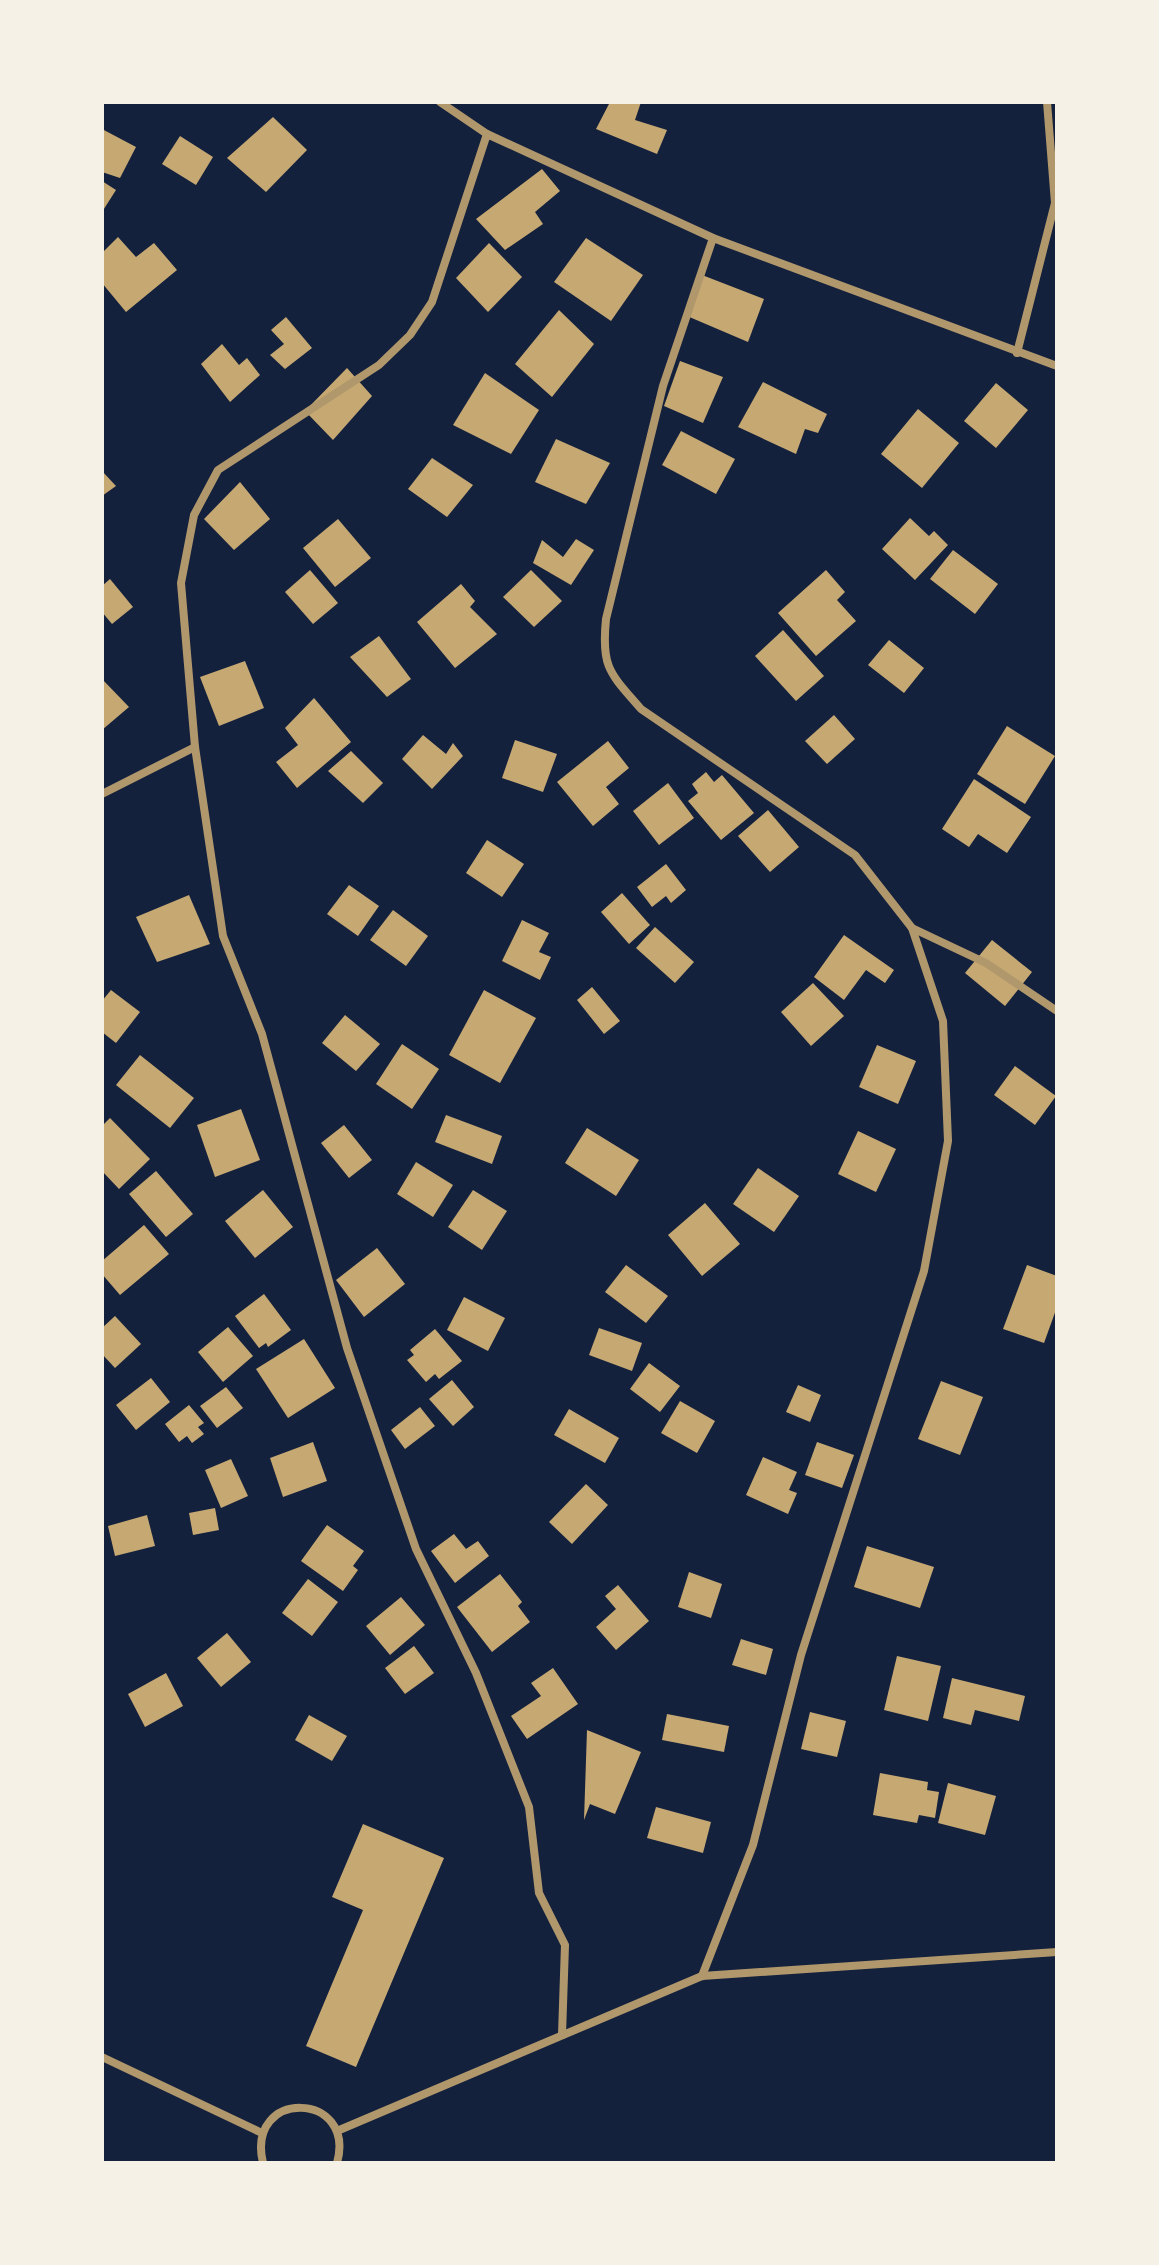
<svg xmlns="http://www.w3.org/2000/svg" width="1159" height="2265" viewBox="0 0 1159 2265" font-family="Barlow,sans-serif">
  <rect width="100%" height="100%" fill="#14213d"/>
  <g fill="#c6a872">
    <polygon points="610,102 641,102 635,120 667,130 657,154 596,129"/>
    <polygon points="273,117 307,150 266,192 227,158"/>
    <polygon points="102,129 136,147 120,178 102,172"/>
    <polygon points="180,136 213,157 196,185 162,164"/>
    <polygon points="542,169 560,191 535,212 543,224 505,250 476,219"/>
    <polygon points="102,181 116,190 102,212"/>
    <polygon points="118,237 136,257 154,243 177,270 126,312 102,283 102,253"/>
    <polygon points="586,238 643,275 611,321 554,282"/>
    <polygon points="489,243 522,277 488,312 456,278"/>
    <polygon points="702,275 764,299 748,342 687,316"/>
    <polygon points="559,310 594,344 552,397 515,364"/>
    <polygon points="286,317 312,348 285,369 270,355 284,344 271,330"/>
    <polygon points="222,344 239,365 247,358 260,375 230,402 201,364"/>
    <polygon points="680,361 723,377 703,423 664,406"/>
    <polygon points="347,368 372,396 333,440 305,411"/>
    <polygon points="485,373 539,410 511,454 453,425"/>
    <polygon points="763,382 827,414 818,433 805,429 796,454 738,427"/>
    <polygon points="996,383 1028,410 996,448 964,421"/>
    <polygon points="918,409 959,443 922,488 881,454"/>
    <polygon points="681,431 735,459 716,494 662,465"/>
    <polygon points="556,439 610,463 586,504 535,482"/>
    <polygon points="432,458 473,485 447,517 408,489"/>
    <polygon points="102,471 116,486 102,496"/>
    <polygon points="240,482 270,519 234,550 204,519"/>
    <polygon points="910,518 929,536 934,531 948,545 915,580 882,549"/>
    <polygon points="338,519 371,558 335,587 303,548"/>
    <polygon points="576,539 594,550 571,585 533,563 542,540 563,557"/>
    <polygon points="953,550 998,584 975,614 930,579"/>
    <polygon points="310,570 338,603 313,624 285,592"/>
    <polygon points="531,570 562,601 534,627 503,597"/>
    <polygon points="826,570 845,592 837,600 856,621 816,656 778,613"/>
    <polygon points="110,579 133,607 112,624 102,612 102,586"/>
    <polygon points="461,584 475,601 470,607 497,634 455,668 417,622"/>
    <polygon points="783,630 824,676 796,701 755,656"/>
    <polygon points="379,636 411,679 387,697 350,657"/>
    <polygon points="889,640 924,668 904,693 868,665"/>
    <polygon points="245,661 264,708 219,726 200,677"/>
    <polygon points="102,679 129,707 102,730"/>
    <polygon points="314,698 351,742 297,788 276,762 298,745 285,728"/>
    <polygon points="834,715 855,739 827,764 805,741"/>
    <polygon points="1007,726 1055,756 1025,804 977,774"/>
    <polygon points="423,735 446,754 453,743 463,756 432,789 402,759"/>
    <polygon points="515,740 557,754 543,792 502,778"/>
    <polygon points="608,741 629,768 606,787 619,804 593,826 557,782"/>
    <polygon points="351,751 383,783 363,803 328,771"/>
    <polygon points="706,772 714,782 722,775 754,813 721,840 688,801 698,793 692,784"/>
    <polygon points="974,779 1031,817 1007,853 978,834 969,847 942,829"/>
    <polygon points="668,783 694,818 659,845 633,811"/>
    <polygon points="768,810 799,847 770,872 738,836"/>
    <polygon points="487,840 524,864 502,897 466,873"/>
    <polygon points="666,864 686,890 671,903 666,896 652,907 637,887"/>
    <polygon points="349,885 379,906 358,936 327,914"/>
    <polygon points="622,893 650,925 629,944 601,912"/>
    <polygon points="189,895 210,944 157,962 136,917"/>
    <polygon points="393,910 428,936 406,966 370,940"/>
    <polygon points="522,920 549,933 539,952 551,957 540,980 502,961"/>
    <polygon points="655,927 694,962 675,983 636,948"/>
    <polygon points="844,935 894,970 885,983 866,970 844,1000 814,977"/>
    <polygon points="992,940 1032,972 1005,1006 965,973"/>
    <polygon points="813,983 844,1016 811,1046 781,1012"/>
    <polygon points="592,987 620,1021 604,1034 577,1000"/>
    <polygon points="111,990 140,1012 116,1043 102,1032 102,1001"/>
    <polygon points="484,990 536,1018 500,1083 449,1055"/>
    <polygon points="345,1015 380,1044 356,1071 322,1043"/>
    <polygon points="402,1044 439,1069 412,1109 376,1084"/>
    <polygon points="877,1045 916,1061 898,1104 859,1087"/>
    <polygon points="140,1055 194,1098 170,1128 116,1085"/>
    <polygon points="1015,1066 1056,1096 1035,1125 994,1095"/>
    <polygon points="241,1109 260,1160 215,1177 197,1125"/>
    <polygon points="446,1115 502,1136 492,1164 435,1142"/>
    <polygon points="110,1118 150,1159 119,1189 102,1171 102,1126"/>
    <polygon points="344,1125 372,1160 349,1178 321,1143"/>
    <polygon points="587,1128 639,1160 616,1196 565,1163"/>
    <polygon points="858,1131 896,1149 876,1192 838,1174"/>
    <polygon points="416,1162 453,1185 433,1217 397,1194"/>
    <polygon points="758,1168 799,1196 774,1232 733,1204"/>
    <polygon points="156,1171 193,1214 166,1237 129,1194"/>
    <polygon points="263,1190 293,1227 255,1258 225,1221"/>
    <polygon points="473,1190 507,1211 482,1250 448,1227"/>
    <polygon points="705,1203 740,1244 702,1276 668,1235"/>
    <polygon points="144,1225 169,1254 120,1295 102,1274 102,1261"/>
    <polygon points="377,1248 405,1284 364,1317 336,1280"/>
    <polygon points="626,1265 668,1296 646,1323 605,1292"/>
    <polygon points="1027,1265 1057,1276 1057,1307 1044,1343 1003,1329"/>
    <polygon points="264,1294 291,1330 268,1347 266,1343 259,1348 235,1316"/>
    <polygon points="464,1297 505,1318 488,1351 447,1330"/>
    <polygon points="115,1316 141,1344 115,1368 102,1354 102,1328"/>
    <polygon points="228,1327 253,1356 223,1382 198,1352"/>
    <polygon points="599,1328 642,1343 632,1371 589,1355"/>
    <polygon points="435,1329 462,1361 439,1379 435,1374 426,1382 407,1360 414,1355 410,1350"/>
    <polygon points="304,1339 335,1388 288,1418 256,1369"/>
    <polygon points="649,1363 680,1386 660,1412 630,1389"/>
    <polygon points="151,1378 170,1402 136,1430 116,1405"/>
    <polygon points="452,1380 474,1407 453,1426 429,1399"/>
    <polygon points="941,1381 983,1397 960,1455 918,1439"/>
    <polygon points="798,1385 821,1395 810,1422 786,1412"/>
    <polygon points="226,1387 243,1408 217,1428 200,1406"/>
    <polygon points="680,1401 715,1421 697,1453 661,1433"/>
    <polygon points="189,1405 204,1423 198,1427 204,1434 192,1443 187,1436 179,1442 165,1424"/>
    <polygon points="420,1407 435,1426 405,1449 391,1430"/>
    <polygon points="569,1409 619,1438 605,1463 554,1435"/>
    <polygon points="313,1442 327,1481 283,1497 270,1458"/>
    <polygon points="817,1442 854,1455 842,1488 805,1475"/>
    <polygon points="763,1457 797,1472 789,1490 797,1493 788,1514 746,1495"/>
    <polygon points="231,1459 248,1496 221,1508 205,1470"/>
    <polygon points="586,1484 608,1505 572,1544 549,1522"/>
    <polygon points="215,1508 219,1530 193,1535 189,1513"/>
    <polygon points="147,1515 155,1546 115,1556 108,1526"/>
    <polygon points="327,1525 364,1551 353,1566 358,1570 343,1591 301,1561"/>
    <polygon points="454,1534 466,1549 478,1541 489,1556 455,1583 431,1551"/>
    <polygon points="867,1546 934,1567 920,1608 854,1587"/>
    <polygon points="689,1572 722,1584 711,1618 678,1607"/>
    <polygon points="500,1574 522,1602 518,1606 530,1622 492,1652 457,1607"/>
    <polygon points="308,1579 338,1602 312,1636 282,1613"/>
    <polygon points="618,1585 649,1621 616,1650 596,1627 616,1609 605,1596"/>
    <polygon points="401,1597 425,1625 390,1655 366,1626"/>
    <polygon points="227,1633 251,1662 221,1687 197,1658"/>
    <polygon points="741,1639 773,1649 766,1675 732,1665"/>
    <polygon points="414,1646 434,1673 405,1694 385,1668"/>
    <polygon points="897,1656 941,1666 928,1721 884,1710"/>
    <polygon points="553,1668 578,1704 527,1739 511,1716 541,1696 531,1683"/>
    <polygon points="166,1673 183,1706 145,1727 128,1694"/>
    <polygon points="952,1678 1025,1696 1019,1721 975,1710 971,1725 943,1718"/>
    <polygon points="810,1712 846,1721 837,1757 801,1749"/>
    <polygon points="667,1714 729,1726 724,1752 662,1740"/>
    <polygon points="309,1715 347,1736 332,1761 295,1740"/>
    <polygon points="587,1730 641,1752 615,1814 590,1804 584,1820"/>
    <polygon points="880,1773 928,1782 927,1790 939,1792 935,1818 919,1815 917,1823 873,1815"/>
    <polygon points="948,1783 996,1796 985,1835 938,1823"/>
    <polygon points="656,1807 711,1822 703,1853 647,1838"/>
    <polygon points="363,1824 444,1858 356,2067 306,2046 363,1910 332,1897"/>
  </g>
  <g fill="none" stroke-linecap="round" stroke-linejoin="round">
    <g stroke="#b1986c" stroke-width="8">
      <polyline points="440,102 487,134"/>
      <polyline points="1017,353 1055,203 1047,102"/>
      <polyline points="102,794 195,747"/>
      <polyline points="912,928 986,963 1057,1011"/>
      <path d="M 702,1976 L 753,1845 L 801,1655 L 924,1271 L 948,1141 L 943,1021 L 912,928 L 855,855 L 641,709 C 610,673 601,668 606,619 L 663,386 L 713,238"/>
      <polyline points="562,2035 565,1945 539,1893 529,1807 476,1673 416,1549 347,1348 262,1034 223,936 195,747 181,583 194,515 218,470 379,365 410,335 432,302 487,134 713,238 1057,366"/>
      <polyline points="102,2057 262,2133"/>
      <polyline points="337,2131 702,1976 1057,1952"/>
      <path d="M 263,2163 C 245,2088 357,2091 337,2163"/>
    </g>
  </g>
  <rect width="1159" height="2265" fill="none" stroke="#f6f1e7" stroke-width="208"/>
</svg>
